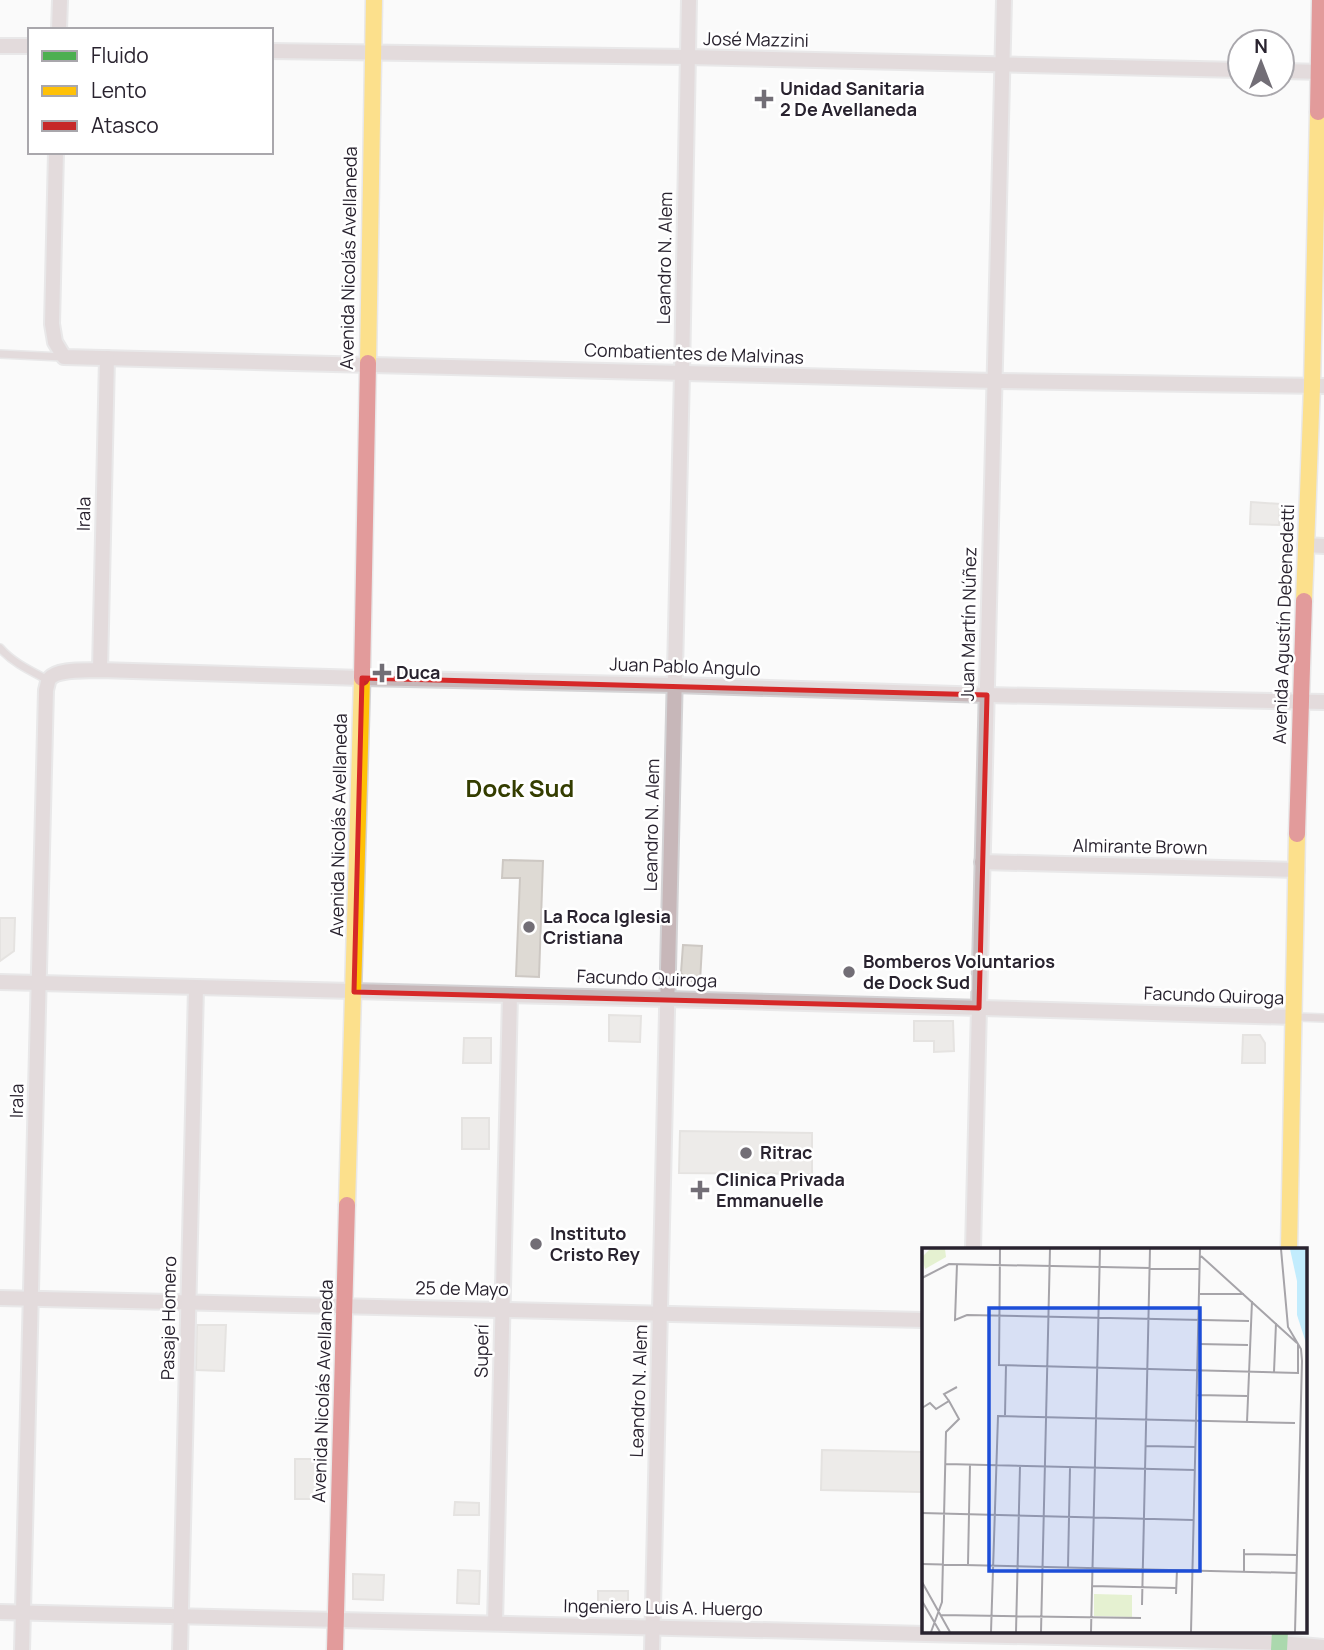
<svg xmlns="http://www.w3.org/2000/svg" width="1324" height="1650" viewBox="0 0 1324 1650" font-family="Manrope,sans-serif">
  <rect width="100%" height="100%" fill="#fafafa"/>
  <g fill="#dedad4" stroke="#cdc8c3" stroke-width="2">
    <polygon points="1251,502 1280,504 1279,525 1250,524"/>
    <polygon points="503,860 543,861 539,977 516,976 520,878 502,878"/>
    <polygon points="0,918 15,918 14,951 0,961"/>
    <polygon points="683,945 702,946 700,982 688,981 681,973"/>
    <polygon points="609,1015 641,1016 640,1042 609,1041"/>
    <polygon points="914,1021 953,1021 954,1051 934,1052 934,1041 914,1041"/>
    <polygon points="1243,1035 1260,1035 1265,1043 1265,1063 1242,1063"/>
    <polygon points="464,1038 491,1038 491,1063 463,1063"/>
    <rect x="462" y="1118" width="27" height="31"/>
    <polygon points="680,1131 812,1133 812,1174 679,1173"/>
    <polygon points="197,1325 226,1325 224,1371 196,1370"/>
    <polygon points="822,1450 923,1452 923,1492 821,1490"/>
    <rect x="295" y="1459" width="21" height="40"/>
    <polygon points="455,1502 479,1503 479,1515 454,1515"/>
    <polygon points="458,1570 480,1571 479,1604 457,1603"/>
    <polygon points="353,1574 384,1575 383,1600 353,1599"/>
    <polygon points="598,1591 628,1591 628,1601 620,1608 598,1608"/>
  </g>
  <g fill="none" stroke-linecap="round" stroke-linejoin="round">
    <g stroke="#d4d3d5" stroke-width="10">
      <g id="lane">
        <polyline points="0,354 62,357"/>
        <path d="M 0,648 C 13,663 31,671 48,680"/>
        <polyline points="1297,1017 1324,1018"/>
      </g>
    </g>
    <g stroke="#d4d3d5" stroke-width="18">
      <g id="street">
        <polyline points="59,30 60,0"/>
        <polyline points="0,46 30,46"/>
        <polyline points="271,51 688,57 1240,70"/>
        <polyline points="1282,71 1324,72"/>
        <polyline points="56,152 52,324 55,342 64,357 995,381 1324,386"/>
        <polyline points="1305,545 1324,546"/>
        <polyline points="100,670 107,358"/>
        <polyline points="982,862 1297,870"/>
        <polyline points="0,982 667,999 1293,1017"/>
        <polyline points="973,1249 1004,0"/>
        <polyline points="0,1298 923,1320"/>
        <polyline points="0,1612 1180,1640 1280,1643 1324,1647"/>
        <polyline points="495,1623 510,995"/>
        <path d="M 22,1650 L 46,690 C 47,687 48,681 49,679 C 58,668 87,671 100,670 L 362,678 L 674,685 L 987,695 L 1324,702"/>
        <polyline points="180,1650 196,988"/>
        <polyline points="652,1650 682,373 689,0"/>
      </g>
    </g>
    <g stroke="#d4d3d5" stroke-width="19">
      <polyline id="fast" points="1279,1650 1280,1631"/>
    </g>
    <g stroke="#d4d3d5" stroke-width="19">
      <g id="slow">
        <polyline points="368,363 374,0"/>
        <polyline points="1304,601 1312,386 1318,112"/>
        <polyline points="347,1205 362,678"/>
        <polyline points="1289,1249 1297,834"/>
      </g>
    </g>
    <g stroke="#d4d3d5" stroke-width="19">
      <g id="jam">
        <polyline points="1318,112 1320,0"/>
        <polyline points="362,678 368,363"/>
        <polyline points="1297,834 1304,601"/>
        <polyline points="335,1650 347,1205"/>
      </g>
    </g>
    <use href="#lane" stroke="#c7b7b9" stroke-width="7"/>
    <use href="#street" stroke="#c7b7b9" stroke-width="14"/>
    <use href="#fast" stroke="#4caf50" stroke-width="16"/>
    <use href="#slow" stroke="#ffc107" stroke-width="16"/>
    <use href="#jam" stroke="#c62828" stroke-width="16"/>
  </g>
  <path d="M0 0H1324V1650H0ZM 362,678 L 987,695 L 979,1008 L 354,992 Z" fill="#fafafa" fill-opacity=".55" fill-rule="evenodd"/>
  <path fill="none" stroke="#d62828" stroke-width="5" stroke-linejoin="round" d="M 362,678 L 987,695 L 979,1008 L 354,992 Z"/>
  <g fill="#726e76" stroke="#fff" stroke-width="2.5">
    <path d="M760.5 88.5h7v7h7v7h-7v7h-7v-7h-7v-7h7z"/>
    <path d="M378.5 662.5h7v7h7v7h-7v7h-7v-7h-7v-7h7z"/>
    <circle cx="529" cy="927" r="7"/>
    <circle cx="849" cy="972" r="7"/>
    <circle cx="746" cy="1153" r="7"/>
    <path d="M696.5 1179.5h7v7h7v7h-7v7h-7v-7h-7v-7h7z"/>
    <circle cx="536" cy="1244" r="7"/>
  </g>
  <g text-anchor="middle" stroke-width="5" stroke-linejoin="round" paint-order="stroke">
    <g font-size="18" fill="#29232f" stroke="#fff">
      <text transform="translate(756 40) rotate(1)" y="6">José Mazzini</text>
      <text transform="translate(349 258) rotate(-89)" y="6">Avenida Nicolás Avellaneda</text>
      <text transform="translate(665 258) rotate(-89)" y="6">Leandro N. Alem</text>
      <text transform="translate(694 354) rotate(2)" y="6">Combatientes de Malvinas</text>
      <text transform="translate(84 514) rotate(-89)" y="6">Irala</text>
      <text transform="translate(969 624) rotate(-89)" y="6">Juan Martín Núñez</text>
      <text transform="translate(1284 624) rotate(-88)" y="6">Avenida Agustín Debenedetti</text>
      <text transform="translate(685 667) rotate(2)" y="6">Juan Pablo Angulo</text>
      <text transform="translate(339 825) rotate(-89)" y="6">Avenida Nicolás Avellaneda</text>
      <text transform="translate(652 825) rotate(-89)" y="6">Leandro N. Alem</text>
      <text transform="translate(1140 847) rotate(1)" y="6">Almirante Brown</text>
      <text transform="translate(647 979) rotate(2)" y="6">Facundo Quiroga</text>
      <text transform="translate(1214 996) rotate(2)" y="6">Facundo Quiroga</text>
      <text transform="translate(17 1101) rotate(-89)" y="6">Irala</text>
      <text transform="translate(462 1289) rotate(1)" y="6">25 de Mayo</text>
      <text transform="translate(169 1318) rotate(-89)" y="6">Pasaje Homero</text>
      <text transform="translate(482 1351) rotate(-89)" y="6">Superí</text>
      <text transform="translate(323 1391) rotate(-88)" y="6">Avenida Nicolás Avellaneda</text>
      <text transform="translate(639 1391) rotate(-88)" y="6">Leandro N. Alem</text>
      <text transform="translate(663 1608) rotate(1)" y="6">Ingeniero Luis A. Huergo</text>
    </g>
    <g font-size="18" font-weight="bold" fill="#29232f" stroke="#fff" text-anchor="start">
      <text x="780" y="95">Unidad Sanitaria<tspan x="780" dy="21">2 De Avellaneda</tspan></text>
      <text x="396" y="679">Duca</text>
      <text x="543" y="923">La Roca Iglesia<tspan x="543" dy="21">Cristiana</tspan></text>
      <text x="863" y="968">Bomberos Voluntarios<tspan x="863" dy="21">de Dock Sud</tspan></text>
      <text x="760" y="1159">Ritrac</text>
      <text x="716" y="1186">Clinica Privada<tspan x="716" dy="21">Emmanuelle</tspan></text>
      <text x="550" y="1240">Instituto<tspan x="550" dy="21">Cristo Rey</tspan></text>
    </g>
    <g font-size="24" font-weight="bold" fill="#343d00" stroke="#fff">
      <text x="520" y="797">Dock Sud</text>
    </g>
  </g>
  <g transform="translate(922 1248)">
    <rect width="385" height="385" fill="#fafafa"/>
    <path d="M 8,1 L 23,1 L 24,9 L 3,21 L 0,9 ZM 172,346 L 210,347 L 210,369 L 172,368 Z" fill="#e5f1d1"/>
    <path d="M 368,1 L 385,1 L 385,98 L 375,67 L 375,33 Z" fill="#c2ecfd"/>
    <path fill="none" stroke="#a6a4a9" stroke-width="2" d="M 78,1 L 77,117 L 376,125 L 376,96M 359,1 L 366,79 L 379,101 L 380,113 L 373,384M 279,8 L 375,95M 35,16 L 33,72 L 45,67 L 327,73M 0,30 L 27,16 L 277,21M 278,46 L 322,46M 277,96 L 326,97M 352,124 L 354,75M 275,147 L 325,148M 27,153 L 22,146 L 35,139M 0,160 L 8,155 L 14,161 L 27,153 L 37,171 L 24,184 L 20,354 L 9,384M 83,167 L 84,117M 325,174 L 330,53M 223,198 L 274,199M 24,216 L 273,222M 0,265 L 271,272M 322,306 L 375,307M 0,316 L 375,325M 46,316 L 48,216M 146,319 L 148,220M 322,323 L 322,301M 0,334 L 28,384M 170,338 L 254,340M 254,346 L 255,322M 0,353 L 18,384M 220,357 L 228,1M 18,367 L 219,370M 69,384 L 76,168 L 373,175M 94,384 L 98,218M 119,384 L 128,1M 169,384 L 178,1M 269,384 L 278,1"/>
    <path fill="#1d4ed8" fill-opacity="0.15" stroke="#1d4ed8" stroke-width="3.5" d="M 67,60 L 278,60 L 278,323 L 67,323 Z"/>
    <rect width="385" height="385" fill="none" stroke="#29232f" stroke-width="3.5"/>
  </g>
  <rect x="28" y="28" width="245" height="126" fill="#ffffff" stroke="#a9a7ac" stroke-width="2"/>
  <rect x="42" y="51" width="35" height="10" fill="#4caf50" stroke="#a9a7ac" stroke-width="2"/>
  <text x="91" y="63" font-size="21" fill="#29232f">Fluido</text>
  <rect x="42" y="86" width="35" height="10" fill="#ffc107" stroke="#a9a7ac" stroke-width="2"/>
  <text x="91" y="98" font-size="21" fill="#29232f">Lento</text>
  <rect x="42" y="121" width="35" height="10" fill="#c62828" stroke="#a9a7ac" stroke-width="2"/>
  <text x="91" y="133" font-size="21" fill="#29232f">Atasco</text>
  <g transform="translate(1261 63)"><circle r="33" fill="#ffffff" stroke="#a9a7ac" stroke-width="2"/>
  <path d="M0-5L12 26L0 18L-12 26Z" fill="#726e76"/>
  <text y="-10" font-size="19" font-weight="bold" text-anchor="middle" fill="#29232f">N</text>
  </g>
</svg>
